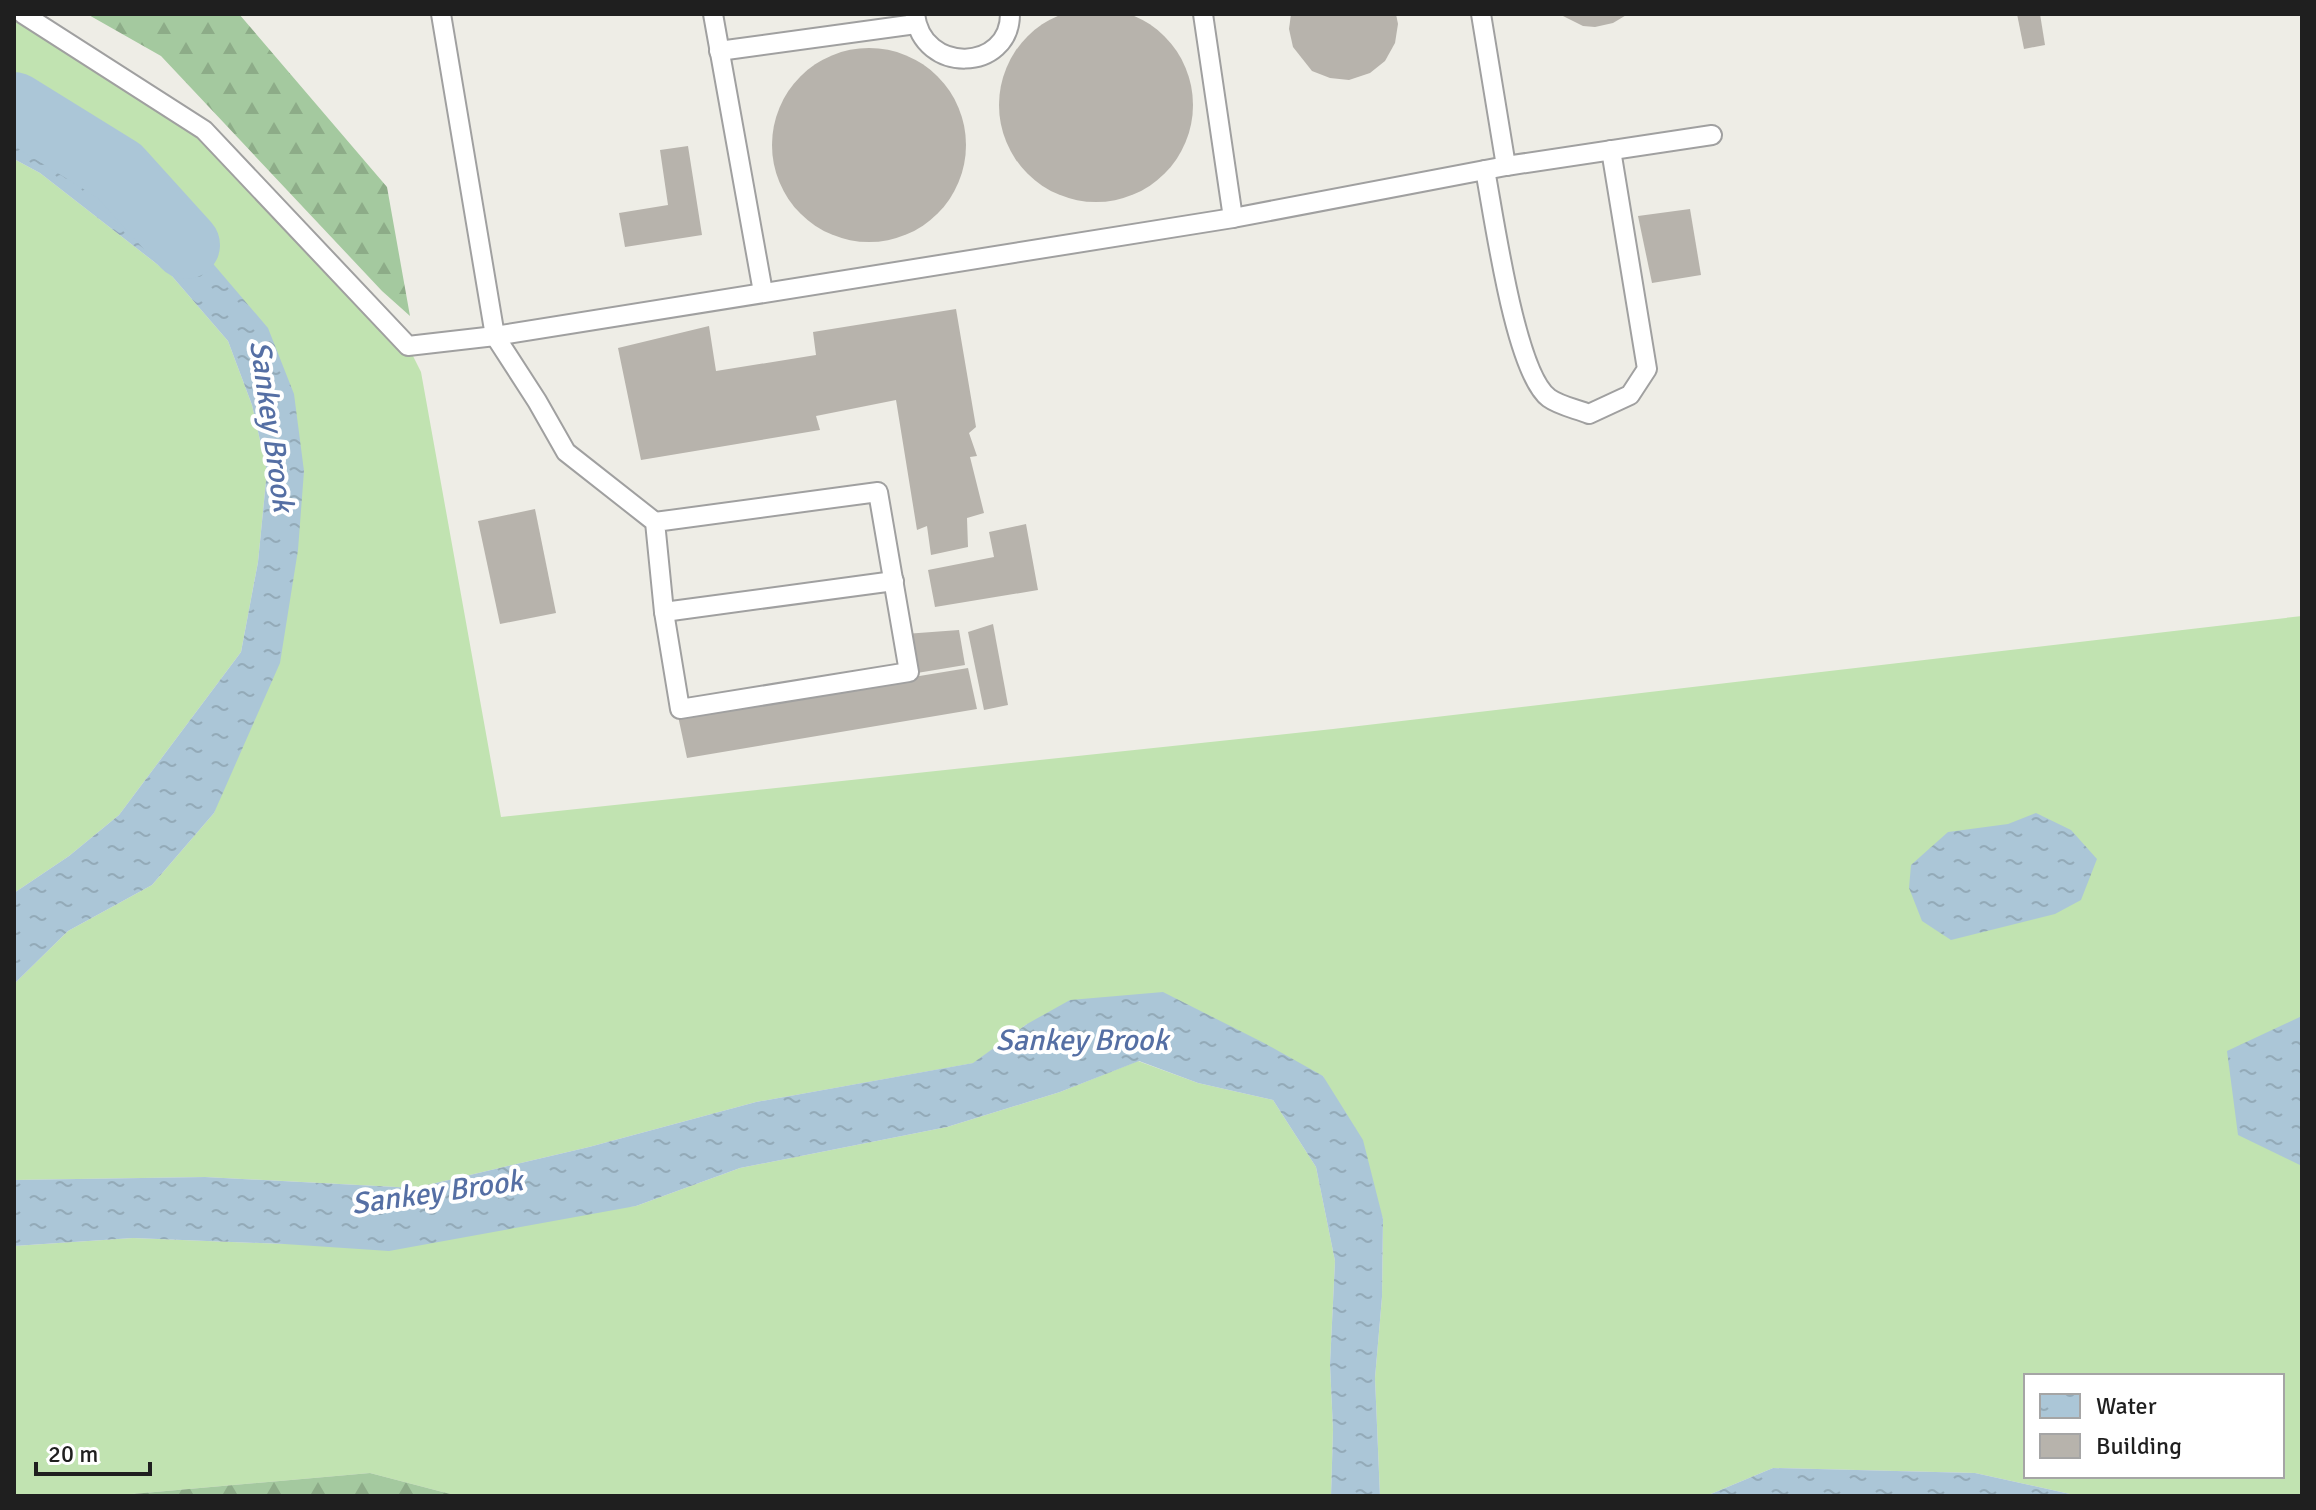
<svg xmlns="http://www.w3.org/2000/svg" width="2316" height="1510" viewBox="0 0 2316 1510" font-family="Signika,sans-serif">
  <defs>
    <pattern id="forest-firs" width="22" height="20" patternUnits="userSpaceOnUse" patternTransform="scale(2)"><rect width="22" height="20" fill="#a4c99f"/><path d="M5 1l3.5 6h-7zM16 11l3.5 6h-7z" fill="#8dac88"/></pattern>
    <pattern id="water-ripples" width="26" height="14" patternUnits="userSpaceOnUse" patternTransform="scale(2)"><rect width="26" height="14" fill="#abc6d7"/><path d="M2 4q2-2 4 0t4 0M15 11q2-2 4 0t4 0" fill="none" stroke="#93aab8"/></pattern>
  </defs>
  <rect width="100%" height="100%" fill="#eeede6"/>
  <g fill="#c1e3b1" fill-rule="evenodd">
    <path d="M 14,14 L 23,14 L 204,130 L 408,346 L 421,372 L 501,817 L 1333,729 L 2302,616 L 2302,1496 L 2079,1496 L 1975,1473 L 1773,1468 L 1706,1496 L 1380,1496 L 1375,1378 L 1382,1297 L 1383,1219 L 1323,1076 L 1027,1024 L 974,1063 L 756,1102 L 589,1147 L 415,1188 L 205,1177 L 14,1180 L 14,984 L 68,931 L 152,885 L 214,813 L 304,471 L 168,211 L 46,115 L 14,97 ZM 2026,1376 L 2282,1376 L 2282,1476 L 2026,1476 Z"/>
    <polygon points="14,159 40,173 171,275 228,341 252,405 267,471 258,562 241,652 119,815 69,856 14,893"/>
    <polygon points="1138,1061 1198,1083 1273,1100 1316,1167 1335,1261 1330,1364 1333,1430 1331,1496 458,1496 370,1473 110,1496 14,1496 14,1246 133,1238 284,1244 636,1206 740,1168 947,1127 1060,1092"/>
  </g>
  <g fill="url(#forest-firs)">
    <polygon points="87,14 239,14 387,187 410,316 382,291 161,56"/>
    <polygon points="370,1473 458,1496 110,1496"/>
  </g>
  <g fill="url(#water-ripples)">
    <polygon points="14,97 46,115 168,211 268,328 294,394 304,471 298,550 280,663 214,813 152,885 68,931 14,984 14,893 69,856 119,815 241,652 258,562 267,471 252,405 228,341 171,275 40,173 14,159"/>
    <polygon points="2036,813 2071,830 2097,859 2081,900 2055,914 1951,940 1922,921 1909,888 1911,865 1948,832 2008,824"/>
    <polygon points="1163,992 1264,1043 1323,1076 1363,1140 1383,1219 1382,1297 1375,1378 1380,1496 1331,1496 1333,1430 1330,1364 1335,1261 1316,1167 1273,1100 1198,1083 1139,1061 1060,1092 947,1127 740,1168 636,1206 389,1251 284,1244 133,1238 14,1246 14,1180 205,1177 415,1188 589,1147 756,1102 973,1063 1027,1024 1070,1000"/>
    <polygon points="2302,1016 2302,1166 2238,1135 2227,1051"/>
    <polygon points="1773,1468 1975,1473 2079,1496 1706,1496"/>
  </g>
  <g fill="none" stroke-linecap="round" stroke-linejoin="round">
    <polyline stroke="#abc6d7" stroke-width="68" points="14,106 119,171 186,245"/>
  </g>
  <g fill="#b7b3ac">
    <circle cx="1096" cy="105" r="97"/>
    <polygon points="1291,14 1396,14 1398,24 1395,43 1385,61 1370,73 1349,80 1330,78 1312,71 1293,47 1289,29"/>
    <polygon points="1559,14 1628,14 1613,23 1595,27 1583,26"/>
    <polygon points="2017,14 2040,14 2045,45 2024,49"/>
    <circle cx="869" cy="145" r="97"/>
    <polygon points="688,146 702,235 625,247 619,213 668,205 660,150"/>
    <polygon points="1690,209 1701,275 1652,283 1638,216"/>
    <polygon points="956,309 976,427 969,433 977,456 970,457 984,513 967,518 968,547 931,555 927,526 917,530 896,400 816,416 820,430 641,460 618,348 709,326 716,371 816,355 813,332"/>
    <polygon points="535,509 556,613 500,624 478,521"/>
    <polygon points="1026,524 1038,590 935,607 928,570 994,557 989,532"/>
    <polygon points="993,624 1008,705 984,710 968,632"/>
    <polygon points="959,630 965,665 911,674 905,634"/>
    <polygon points="968,668 977,709 687,758 678,716"/>
  </g>
  <g fill="none" stroke-linecap="round" stroke-linejoin="round">
    <g stroke="#a0a0a0" stroke-width="22">
      <g id="service">
        <polyline points="23,14 204,130 408,346 495,336 1233,218 1506,166 1712,135"/>
        <polyline points="441,14 495,336 537,401 566,452 655,522 878,492 909,672 680,709 664,612 655,522"/>
        <polyline points="713,14 763,292"/>
        <path d="M 915,14 C 922,75 1010,72 1010,14"/>
        <polyline points="1203,14 1233,218"/>
        <polyline points="1481,14 1506,166"/>
        <polyline points="719,51 916,24"/>
        <path d="M 1485,170 C 1494,216 1515,373 1549,398 C 1560,406 1577,409 1589,414 L 1630,395 L 1647,369 L 1611,150"/>
        <polyline points="664,612 894,581"/>
      </g>
    </g>
    <use href="#service" stroke="#fff" stroke-width="18"/>
  </g>
  <g text-anchor="middle" stroke-width="8" stroke-linejoin="round" paint-order="stroke">
    <g font-size="30" font-style="italic" fill="#556fa4" stroke="#fff">
      <text transform="translate(272 426) rotate(82)" y="10">Sankey Brook</text>
      <text x="1082" y="1050">Sankey Brook</text>
      <text transform="translate(437 1192) rotate(-8)" y="10">Sankey Brook</text>
    </g>
  </g>
  <rect width="2316" height="1510" fill="none" stroke="#1f1f1f" stroke-width="32"/>
  <rect x="2024" y="1374" width="260" height="104" fill="#ffffff" stroke="#a5a5a5" stroke-width="2"/>
  <rect x="2040" y="1394" width="40" height="24" fill="url(#water-ripples)" stroke="#a5a5a5" stroke-width="2"/>
  <text x="2096" y="1414" font-size="24" fill="#1f1f1f">Water</text>
  <rect x="2040" y="1434" width="40" height="24" fill="#b7b3ac" stroke="#a5a5a5" stroke-width="2"/>
  <text x="2096" y="1454" font-size="24" fill="#1f1f1f">Building</text>
  <path d="M36 1462v12h114v-12" fill="none" stroke="#1f1f1f" stroke-width="4"/>
  <text x="48" y="1462" font-size="24" fill="#1f1f1f" stroke="#ffffff" stroke-width="6" paint-order="stroke">20 m</text>
</svg>
